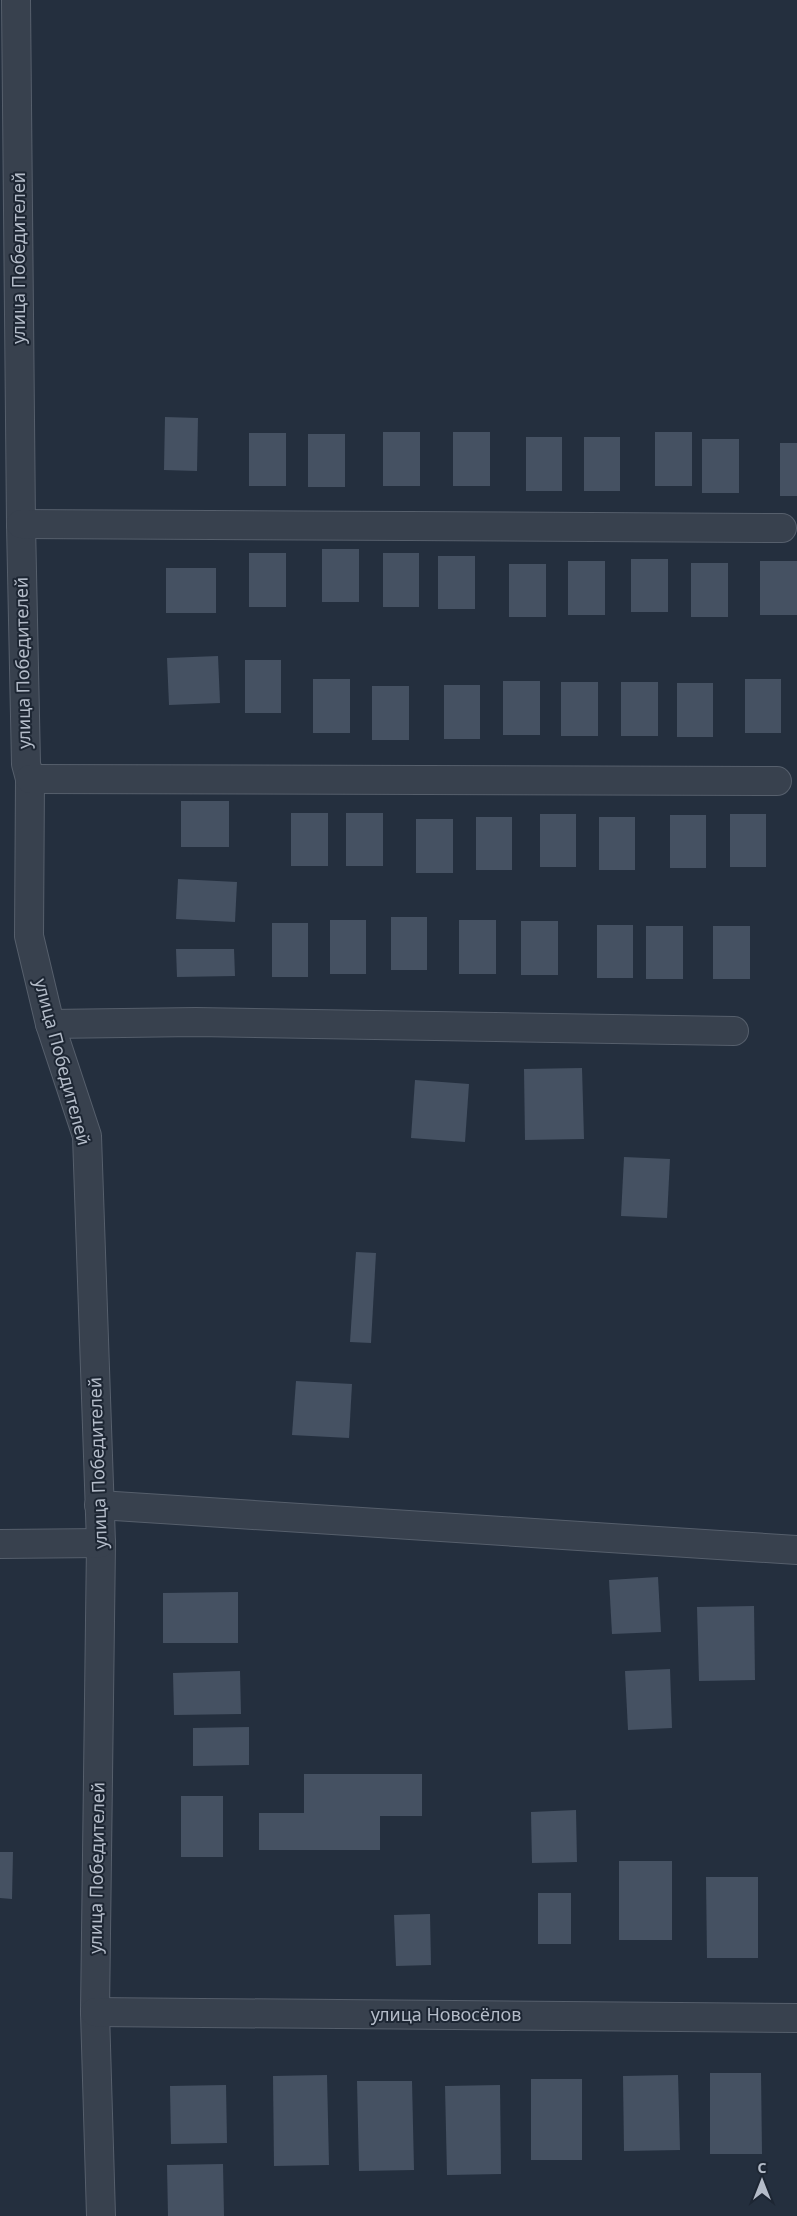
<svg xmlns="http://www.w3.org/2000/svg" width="797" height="2216" viewBox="0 0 797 2216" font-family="'Noto Sans',sans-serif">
  <rect width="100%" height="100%" fill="#242f3e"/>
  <g fill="#455162">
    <polygon points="165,417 198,418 197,471 164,470"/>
    <rect x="383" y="432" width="37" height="54"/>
    <rect x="453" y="432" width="37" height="54"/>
    <rect x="655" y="432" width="37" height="54"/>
    <rect x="249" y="433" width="37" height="53"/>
    <rect x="308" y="434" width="37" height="53"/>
    <rect x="526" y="437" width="36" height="54"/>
    <rect x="584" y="437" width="36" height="54"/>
    <rect x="702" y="439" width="37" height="54"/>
    <rect x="780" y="443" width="17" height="53"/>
    <rect x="322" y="549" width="37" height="53"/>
    <rect x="249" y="553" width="37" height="54"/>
    <rect x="383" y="553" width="36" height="54"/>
    <rect x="438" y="556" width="37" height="53"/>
    <rect x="631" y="559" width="37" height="53"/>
    <rect x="568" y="561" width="37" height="54"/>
    <rect x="760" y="561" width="37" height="54"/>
    <rect x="691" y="563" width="37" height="54"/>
    <rect x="509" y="564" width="37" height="53"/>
    <rect x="166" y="568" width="50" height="45"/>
    <polygon points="218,656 220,703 169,705 167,658"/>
    <rect x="245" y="660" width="36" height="53"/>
    <rect x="313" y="679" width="37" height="54"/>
    <rect x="745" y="679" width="36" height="54"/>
    <rect x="503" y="681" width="37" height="54"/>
    <rect x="561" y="682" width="37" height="54"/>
    <rect x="621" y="682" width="37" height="54"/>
    <rect x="677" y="683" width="36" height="54"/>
    <rect x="444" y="685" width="36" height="54"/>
    <rect x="372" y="686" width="37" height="54"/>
    <rect x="181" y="801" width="48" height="46"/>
    <rect x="291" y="813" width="37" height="53"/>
    <rect x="346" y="813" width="37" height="53"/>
    <rect x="540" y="814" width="36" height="53"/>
    <rect x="730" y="814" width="36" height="53"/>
    <rect x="670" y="815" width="36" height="53"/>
    <rect x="476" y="817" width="36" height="53"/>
    <rect x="599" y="817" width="36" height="53"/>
    <rect x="416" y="819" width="37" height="54"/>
    <polygon points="178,879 237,882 235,922 176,919"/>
    <rect x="391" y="917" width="36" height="53"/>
    <rect x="330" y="920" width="36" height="54"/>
    <rect x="459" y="920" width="37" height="54"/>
    <rect x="521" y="921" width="37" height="54"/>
    <rect x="272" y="923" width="36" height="54"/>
    <rect x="597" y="925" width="36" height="53"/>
    <rect x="646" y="926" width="37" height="53"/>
    <rect x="713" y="926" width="37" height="53"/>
    <polygon points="176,949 234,949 235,976 177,977"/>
    <polygon points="582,1068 584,1139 525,1140 524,1069"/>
    <polygon points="415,1080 469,1084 465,1142 411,1138"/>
    <polygon points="624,1157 670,1159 667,1218 621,1216"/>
    <polygon points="356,1252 376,1253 371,1343 350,1342"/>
    <polygon points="296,1381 352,1384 349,1438 292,1435"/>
    <polygon points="658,1577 661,1632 612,1634 609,1580"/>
    <polygon points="238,1592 238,1643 163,1643 163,1593"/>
    <polygon points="754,1606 755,1680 699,1681 697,1607"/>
    <polygon points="670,1669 672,1728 628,1730 625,1671"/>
    <polygon points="240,1671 241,1714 174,1715 173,1673"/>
    <polygon points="249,1727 249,1765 193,1766 193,1728"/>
    <polygon points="304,1774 422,1774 422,1816 380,1816 380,1850 259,1850 259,1813 304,1813"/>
    <rect x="181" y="1796" width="42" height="61"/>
    <polygon points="576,1810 577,1862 532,1863 531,1812"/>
    <polygon points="0,1852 13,1852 12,1899 0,1898"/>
    <rect x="619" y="1861" width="53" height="79"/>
    <polygon points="706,1877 758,1877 758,1958 707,1958"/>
    <rect x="538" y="1893" width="33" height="51"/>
    <polygon points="430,1914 431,1965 396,1966 394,1915"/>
    <polygon points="710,2073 761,2073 762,2154 710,2154"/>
    <polygon points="327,2075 329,2165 274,2166 273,2076"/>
    <polygon points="678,2075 680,2150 624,2151 623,2076"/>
    <rect x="531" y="2079" width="51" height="81"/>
    <polygon points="357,2081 412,2081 414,2170 359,2171"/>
    <polygon points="226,2085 227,2143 171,2144 170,2086"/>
    <polygon points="500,2085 501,2174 447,2175 445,2086"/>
    <polygon points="223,2164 224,2216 168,2216 167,2165"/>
  </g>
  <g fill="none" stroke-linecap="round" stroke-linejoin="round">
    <g stroke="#565f6c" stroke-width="30">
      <g id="minor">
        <polyline points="16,0 21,524 26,764 30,779 29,936 50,1024 87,1136 101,1543 95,2012 101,2216"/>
        <polyline points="21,524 782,528"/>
        <polyline points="30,779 777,781"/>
        <polyline points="50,1024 196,1022 734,1031"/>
        <polyline points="99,1505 797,1550"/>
        <polyline points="0,1544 101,1543"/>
        <polyline points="95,2012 797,2018"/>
      </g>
    </g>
    <use href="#minor" stroke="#38414e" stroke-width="28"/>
  </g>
  <g text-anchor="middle" stroke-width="4" stroke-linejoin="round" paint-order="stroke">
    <g font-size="18" fill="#b4bcc9" stroke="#1d2633">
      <text transform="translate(19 258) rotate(-90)" y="6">улица Победителей</text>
      <text transform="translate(23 663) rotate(-91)" y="6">улица Победителей</text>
      <text transform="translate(62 1062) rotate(75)" y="6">улица Победителей</text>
      <text transform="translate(98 1463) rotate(-92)" y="6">улица Победителей</text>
      <text transform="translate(97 1868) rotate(-89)" y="6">улица Победителей</text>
      <text x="446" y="2021">улица Новосёлов</text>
    </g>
  </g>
  <g transform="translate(762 2181)" stroke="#1d2633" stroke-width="4" paint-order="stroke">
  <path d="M0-4L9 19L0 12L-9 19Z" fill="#b4bcc9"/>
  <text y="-8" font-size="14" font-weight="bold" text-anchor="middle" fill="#b4bcc9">С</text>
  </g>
</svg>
